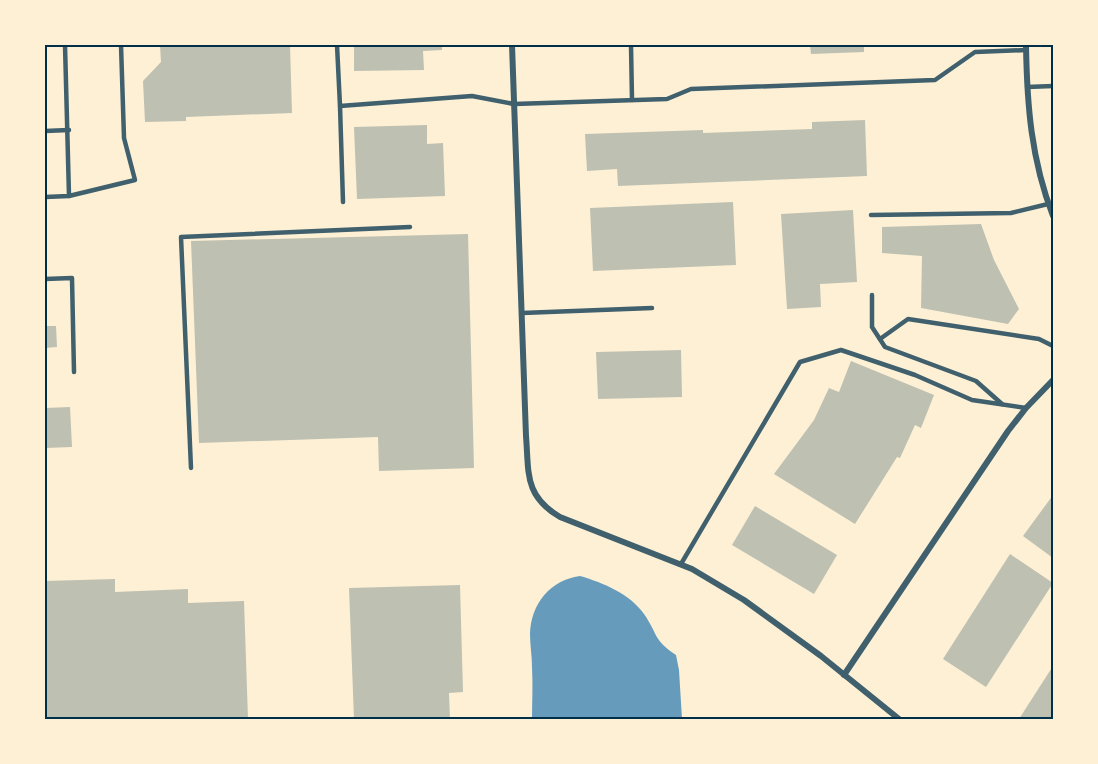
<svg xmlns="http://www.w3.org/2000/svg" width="1098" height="764" viewBox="0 0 1098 764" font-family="'Sofia Sans Condensed',sans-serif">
  <rect width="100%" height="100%" fill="#fdf0d5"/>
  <path fill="#669bbc" d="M 580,576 C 604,583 630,594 644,614 C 658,634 653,640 676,655 L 679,670 L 682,719 L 532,719 C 532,702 533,684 532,667 C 532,656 530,645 530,634 C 531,604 550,580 580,576 Z"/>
  <g fill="#bec0b2">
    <polygon points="160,45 290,45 292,113 186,117 186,121 145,122 143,81 161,62"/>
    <polygon points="354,45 442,45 442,50 423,51 424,70 354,71"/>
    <polygon points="810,45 864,45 864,52 811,54"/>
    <polygon points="865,120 867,176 618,186 617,169 587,171 585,134 703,130 703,133 812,129 812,122"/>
    <polygon points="427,125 427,144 443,143 445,196 357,199 354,127"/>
    <polygon points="733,202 736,265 593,271 590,208"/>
    <polygon points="853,210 857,282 820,284 821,307 787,309 781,214"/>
    <polygon points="981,224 994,260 1019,309 1008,324 921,308 922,256 882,253 882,227"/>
    <polygon points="468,234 474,468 379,471 378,437 199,443 191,241"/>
    <polygon points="45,326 56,326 57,347 45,348"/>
    <polygon points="681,350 682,397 598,399 596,352"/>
    <polygon points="851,361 934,395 921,428 915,425 900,458 897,457 855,524 774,474 814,420 829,388 839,392"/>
    <polygon points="70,407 72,447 45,448 45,408"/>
    <polygon points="1053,495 1053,558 1023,536"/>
    <polygon points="755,506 837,555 814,594 732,545"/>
    <polygon points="1010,554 1053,583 986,687 943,659"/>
    <polygon points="115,579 115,592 188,589 188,603 244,601 248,719 45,719 45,581"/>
    <polygon points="460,585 463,692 449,693 450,719 354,719 349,588"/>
    <polygon points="1053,666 1053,719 1019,719"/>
  </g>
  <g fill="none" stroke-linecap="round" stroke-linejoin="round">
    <g stroke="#3f606c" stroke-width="4.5">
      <polyline points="65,45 69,196"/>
      <polyline points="337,45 340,106 472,96 514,104 667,99 691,89 935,80 975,52 1026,50"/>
      <polyline points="631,45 632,100"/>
      <polyline points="1027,87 1053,86"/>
      <polyline points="340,106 343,202"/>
      <polyline points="45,131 69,130"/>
      <polyline points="45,197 69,196 135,180 124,138 121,45"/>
      <polyline points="871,215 1011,213 1048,204"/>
      <polyline points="45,279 72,278 74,372"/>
      <polyline points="872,295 872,327 885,347 976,381 1002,404"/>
      <polyline points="522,313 652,308"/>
      <polyline points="880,339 908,319 1039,339 1053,346"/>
      <polyline points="191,468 181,237 410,227"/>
      <polyline points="681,564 800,362 841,350 915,375 972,400 1026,408"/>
    </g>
    <g stroke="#3f606c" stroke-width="6">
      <path d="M 512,45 L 526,436 C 529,473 524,496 560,517 L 692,569 L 744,600 L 821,656 L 899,719"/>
      <path d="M 1026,45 C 1027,105 1031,159 1053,216"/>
      <polyline points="844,675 1008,431 1026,408 1053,380"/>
    </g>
  </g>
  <rect width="1098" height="764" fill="none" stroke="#fdf0d5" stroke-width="93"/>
  <rect x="46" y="46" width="1006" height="672" fill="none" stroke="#003049" stroke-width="2"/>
</svg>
